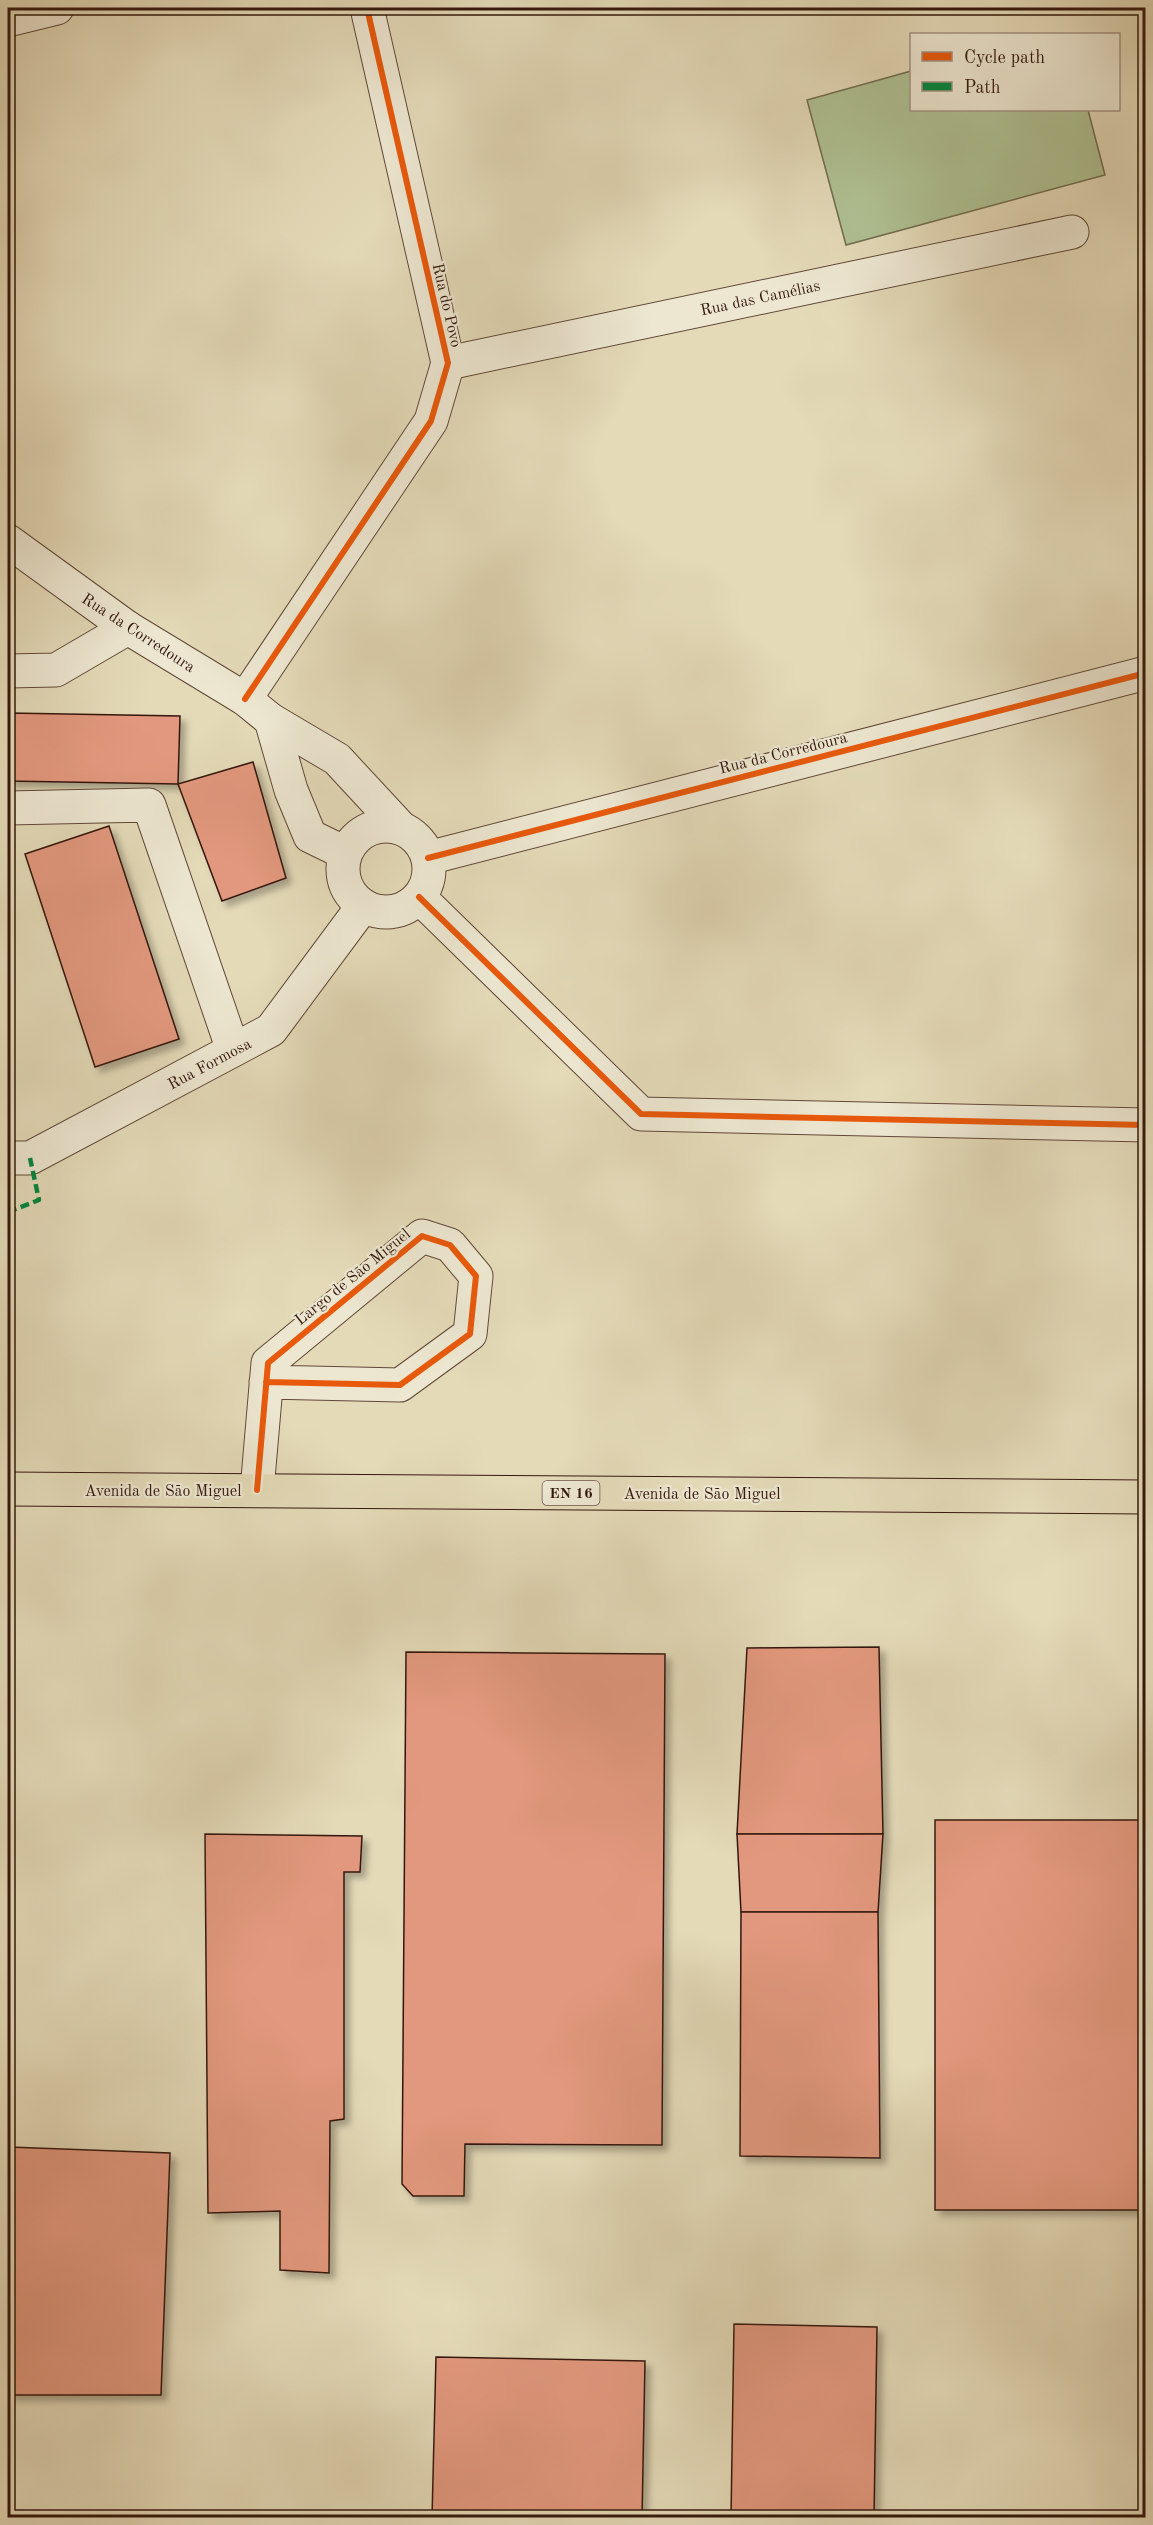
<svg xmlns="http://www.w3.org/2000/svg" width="1153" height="2525" viewBox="0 0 1153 2525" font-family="'Old Standard TT',serif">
  <defs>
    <filter id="shadow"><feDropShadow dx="5.5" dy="5.5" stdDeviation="3" flood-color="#0004"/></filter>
  </defs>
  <rect width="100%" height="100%" fill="#e4dab8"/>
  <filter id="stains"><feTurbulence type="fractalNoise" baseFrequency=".00333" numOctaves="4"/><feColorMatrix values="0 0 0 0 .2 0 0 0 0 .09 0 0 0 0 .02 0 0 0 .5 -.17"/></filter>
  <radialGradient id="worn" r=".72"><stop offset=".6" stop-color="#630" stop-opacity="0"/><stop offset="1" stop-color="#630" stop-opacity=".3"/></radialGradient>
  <polygon fill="#afc193" stroke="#726c50" stroke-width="1.5" points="911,71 912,110 1088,110 1105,175 846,245 807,100"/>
  <g fill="#e2987e" stroke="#35180d" stroke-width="1.5" filter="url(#shadow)">
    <polygon points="8,713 180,716 178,784 8,781"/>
    <polygon points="253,762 286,878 222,901 178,784"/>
    <polygon points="109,826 179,1039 95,1067 25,854"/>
    <polygon points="879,1647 883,1834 737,1834 747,1648"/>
    <polygon points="406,1652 665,1654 662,2145 465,2144 464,2196 413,2196 402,2184"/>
    <rect x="935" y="1820" width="211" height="390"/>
    <polygon points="205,1834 362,1836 360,1872 344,1872 344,2119 330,2121 329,2273 280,2270 280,2211 208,2213"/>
    <polygon points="737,1834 883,1834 878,1912 741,1912"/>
    <polygon points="741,1912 878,1912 880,2158 740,2156"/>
    <polygon points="8,2147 170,2153 161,2395 8,2395"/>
    <polygon points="734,2324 877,2327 874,2518 731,2518"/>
    <polygon points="436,2357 645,2361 642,2518 432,2518"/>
  </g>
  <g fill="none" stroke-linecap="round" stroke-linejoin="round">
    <g stroke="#614838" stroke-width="35">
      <g id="minor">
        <polyline points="8,20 57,8"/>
        <polyline points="448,363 1072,232"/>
        <polyline points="8,541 128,628 245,699 271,720 337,759 401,828"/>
        <polyline points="8,671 56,670 128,628"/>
        <polyline points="245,699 431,421 448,363 367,8"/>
        <polyline points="271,720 291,790 310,836 345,853"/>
        <polyline points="8,808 149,805 233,1050"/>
        <circle cx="386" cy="869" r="43"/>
        <polyline points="428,858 1146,673"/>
        <polyline points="419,897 641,1114 1146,1125"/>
        <polyline points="8,1158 30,1158 271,1030 363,906"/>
        <polyline points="257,1490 268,1363 422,1236 450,1245 476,1276 470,1334 400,1385 266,1382"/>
      </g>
    </g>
    <g stroke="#35180d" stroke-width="35">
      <polyline id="primary" points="8,1489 1146,1497"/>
    </g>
    <use href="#minor" stroke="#ede7d1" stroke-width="33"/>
    <use href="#primary" stroke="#e4dab8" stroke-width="33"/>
    <polyline stroke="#00873e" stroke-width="4.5" stroke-dasharray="9 4.5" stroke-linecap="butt" points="8,1212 39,1200 30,1158"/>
    <g stroke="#ede7d1" stroke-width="10">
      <g id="cycleway">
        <polyline points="245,699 431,421 448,363 367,8"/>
        <polyline points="428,858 1146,673"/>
        <polyline points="419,897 641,1114 1146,1125"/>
        <polyline points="257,1490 268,1363 422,1236 450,1245 476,1276 470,1334 400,1385 266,1382"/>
      </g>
    </g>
    <use href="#cycleway" stroke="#e8590c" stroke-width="6"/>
  </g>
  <g text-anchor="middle" stroke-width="4.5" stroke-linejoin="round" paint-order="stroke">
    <rect fill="#ede7d1" stroke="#6c5648" stroke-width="1.5" x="542.5" y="1481" width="57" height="24" rx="4.5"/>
    <g font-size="15" font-weight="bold" fill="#35180d">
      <text x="571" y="1498">EN 16</text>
    </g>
    <g font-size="16" fill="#35180d" stroke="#ede7d1">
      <text transform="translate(760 297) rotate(-12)" y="6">Rua das Camélias</text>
      <text transform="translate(448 305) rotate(77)" y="6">Rua do Povo</text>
      <text transform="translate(139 632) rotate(33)" y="6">Rua da Corredoura</text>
      <text transform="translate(783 752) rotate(-14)" y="6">Rua da Corredoura</text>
      <text transform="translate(209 1063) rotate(-28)" y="6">Rua Formosa</text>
      <text transform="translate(352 1276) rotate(-39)" y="6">Largo de São Miguel</text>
      <text x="163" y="1496">Avenida de São Miguel</text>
      <text x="702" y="1499">Avenida de São Miguel</text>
    </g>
  </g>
  <rect width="1153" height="2525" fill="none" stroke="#e4dab8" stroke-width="30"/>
  <rect x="9" y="9" width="1135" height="2507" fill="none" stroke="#35180d" stroke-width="3"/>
  <rect x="15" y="15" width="1123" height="2495" fill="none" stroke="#35180d" stroke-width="1.5"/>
  <rect x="910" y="33" width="210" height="78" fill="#ede7d1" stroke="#a39483" stroke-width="1.5"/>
  <rect x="922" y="52" width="30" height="9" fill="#e8590c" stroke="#a39483" stroke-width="1.5"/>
  <text x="964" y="63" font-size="18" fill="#35180d">Cycle path</text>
  <rect x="922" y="82" width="30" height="9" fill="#00873e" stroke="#a39483" stroke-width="1.5"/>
  <text x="964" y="93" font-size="18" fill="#35180d">Path</text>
  <rect width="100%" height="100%" filter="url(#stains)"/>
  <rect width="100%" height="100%" fill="url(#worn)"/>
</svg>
